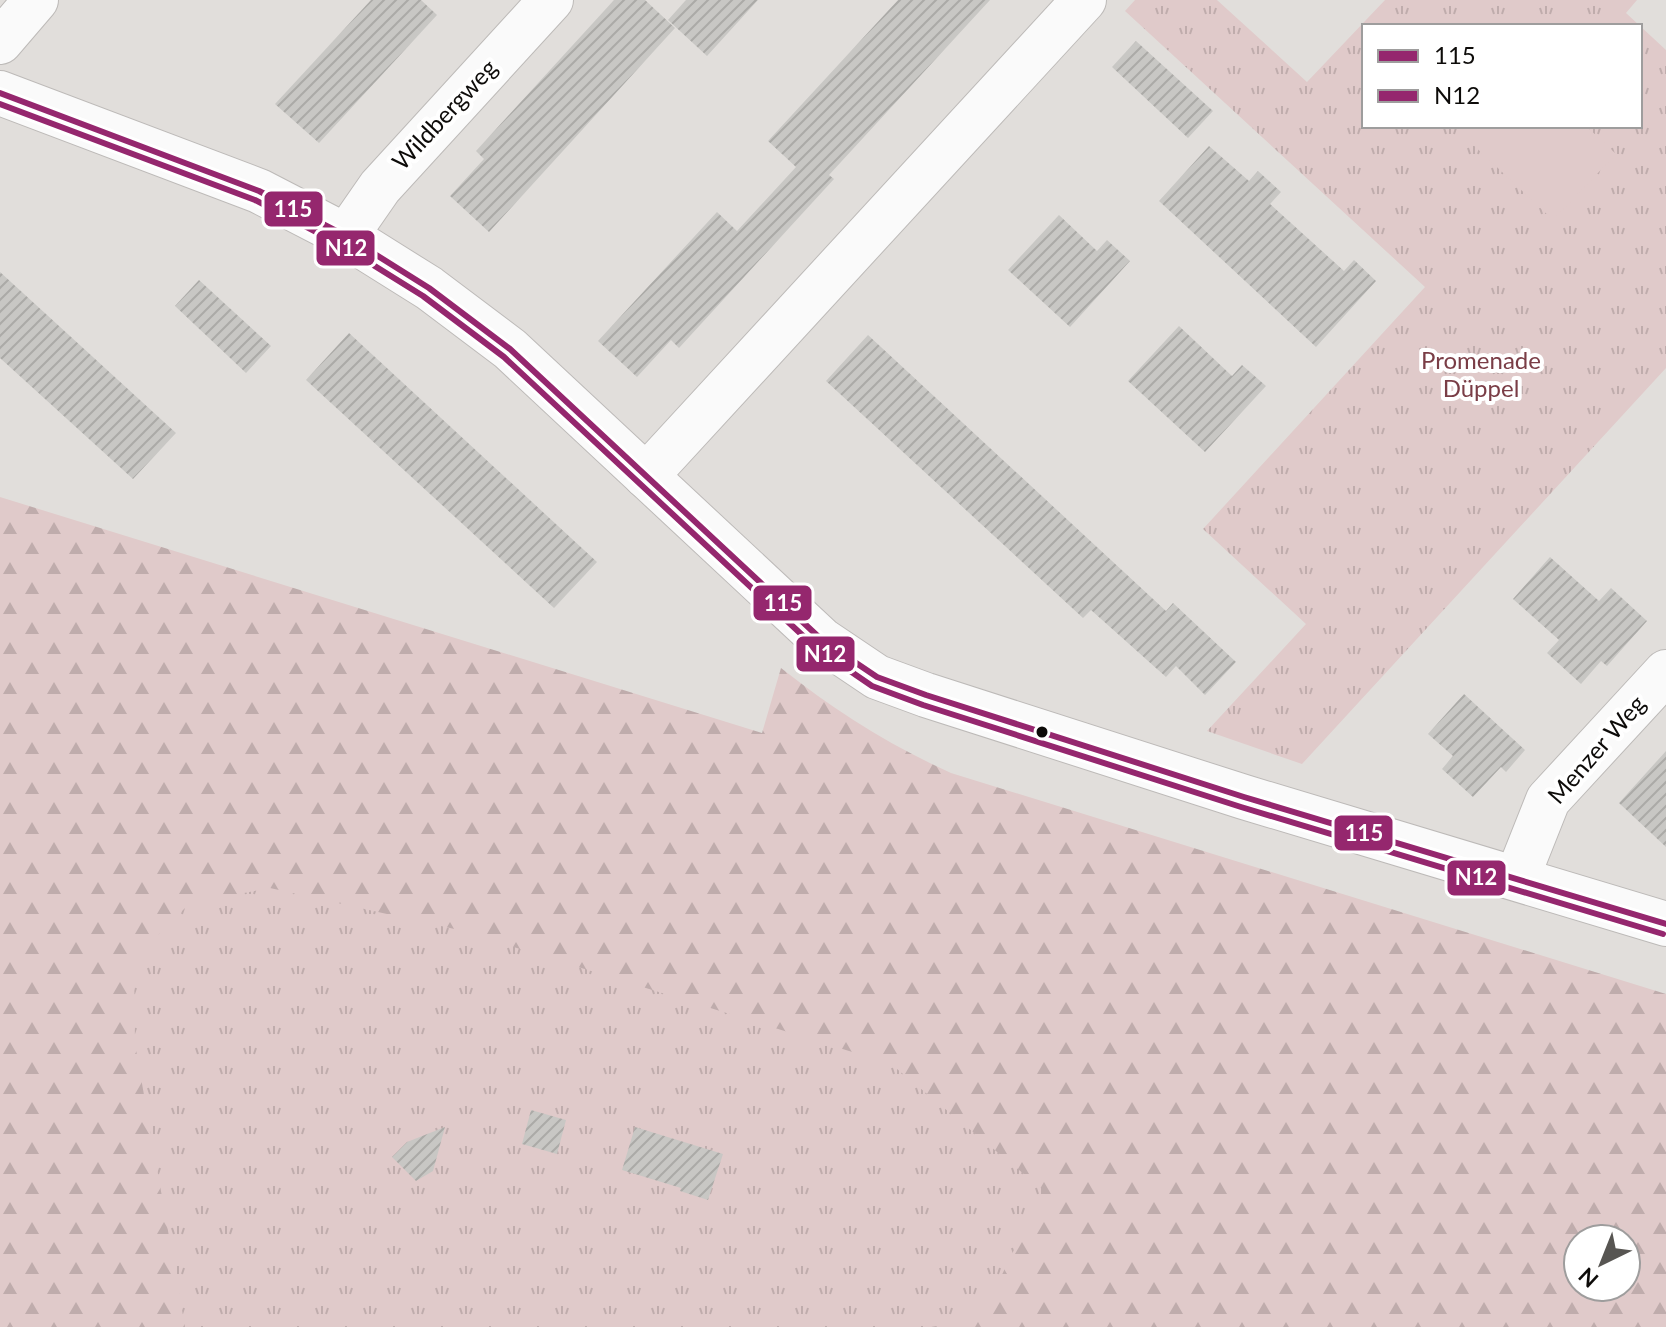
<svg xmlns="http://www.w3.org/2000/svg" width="1666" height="1327" viewBox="0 0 1666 1327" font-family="Lato,sans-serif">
  <defs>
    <pattern id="grass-tufts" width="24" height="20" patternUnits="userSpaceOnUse" patternTransform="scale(2)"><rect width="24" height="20" fill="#e0caca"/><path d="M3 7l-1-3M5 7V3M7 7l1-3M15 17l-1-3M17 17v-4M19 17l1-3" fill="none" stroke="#bfacac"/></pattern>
    <pattern id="forest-firs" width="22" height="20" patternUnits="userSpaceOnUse" patternTransform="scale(2)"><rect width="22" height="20" fill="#e0caca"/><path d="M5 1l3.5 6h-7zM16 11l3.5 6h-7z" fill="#bfacac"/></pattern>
    <pattern id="building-hatch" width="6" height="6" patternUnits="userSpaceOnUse" patternTransform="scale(2)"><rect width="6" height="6" fill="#c8c7c4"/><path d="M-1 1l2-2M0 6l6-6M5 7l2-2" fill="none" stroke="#abaaa7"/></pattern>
  </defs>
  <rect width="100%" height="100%" fill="#e1dedb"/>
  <g fill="url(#grass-tufts)" fill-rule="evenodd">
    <path d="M 1135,0 L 1217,0 L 1307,82 L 1385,0 L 1637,0 L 1626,13 L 1666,50 L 1666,368 L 1302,764 L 1207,731 L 1306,624 L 1203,529 L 1425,287 L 1125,11 ZM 1364,26 L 1640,26 L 1640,126 L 1364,126 Z"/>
    <polygon points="0,697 1191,1053 1124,1327 0,1327"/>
  </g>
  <path fill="url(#forest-firs)" fill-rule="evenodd" d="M 0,497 L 762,733 L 781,668 C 834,710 889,745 951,773 L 1666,994 L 1666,1327 L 931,1327 L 981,1318 L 1043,1190 L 891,1064 L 459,930 L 270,888 L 190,903 L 134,959 L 135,1044 L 185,1327 L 0,1327 ZM 1578,1239 L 1626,1239 L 1626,1287 L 1578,1287 Z"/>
  <polygon fill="#e0caca" points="1482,126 1586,126 1616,154 1553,220 1468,140"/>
  <g fill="url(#building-hatch)">
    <polygon points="371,0 421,0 437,15 319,143 275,104"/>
    <polygon points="614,0 645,0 675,28 489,232 450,196 484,159 476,151"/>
    <polygon points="686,0 758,0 707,56 668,20"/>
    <polygon points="898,0 990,0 829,175 834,179 679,348 671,340 637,377 598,341 717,212 737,231 796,167 768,141"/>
    <polygon points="1136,41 1213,111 1188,138 1112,67"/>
    <polygon points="1209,146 1249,181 1258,171 1281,192 1270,204 1344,271 1354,260 1376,281 1316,347 1159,201"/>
    <polygon points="1059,215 1097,251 1107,240 1130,261 1070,327 1008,270"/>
    <polygon points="0,272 176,433 133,479 0,358"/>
    <polygon points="199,280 271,346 246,373 175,306"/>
    <polygon points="1179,326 1232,376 1242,365 1266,386 1205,452 1128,381"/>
    <polygon points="349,333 597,562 554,608 306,380"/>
    <polygon points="868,335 1166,611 1173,603 1236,662 1205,695 1176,666 1166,677 1091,610 1083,618 826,381"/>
    <polygon points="1550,557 1599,601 1611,588 1647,621 1607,666 1601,661 1581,684 1547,653 1559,640 1513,599"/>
    <polygon points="1464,694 1525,750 1506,772 1501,767 1473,797 1442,769 1453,756 1428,734"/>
    <polygon points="1666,751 1666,847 1619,803"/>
    <polygon points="531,1110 566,1120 557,1154 522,1144"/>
    <polygon points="445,1127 433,1171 416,1181 392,1157 407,1142"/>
    <polygon points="635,1127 723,1154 708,1200 680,1191 681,1188 622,1170"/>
  </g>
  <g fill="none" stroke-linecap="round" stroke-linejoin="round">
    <g stroke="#bdbab8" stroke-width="46">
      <g id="minor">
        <polyline points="0,42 36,0"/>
        <polyline points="0,93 259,191 346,236 429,288 510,349 822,640 877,677 926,695 1244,797 1666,924"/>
        <polyline points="346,236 380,187 551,0"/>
        <polyline points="646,476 1084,0"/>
        <polyline points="1517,878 1548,800 1666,672"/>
      </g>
    </g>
    <use href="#minor" stroke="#fafafa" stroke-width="44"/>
    <g stroke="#fff" stroke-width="12">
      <polyline id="bus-1" points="0,93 259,191 346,236 429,288 510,349 822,640 877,677 926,695 1244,797 1666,924"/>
    </g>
    <g stroke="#fff" stroke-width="12">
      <polyline id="bus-2" points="0,104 255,200 341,245 423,296 504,357 815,647 872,686 923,705 1241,807 1663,934"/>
    </g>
    <use href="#bus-1" stroke="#95276e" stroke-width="6"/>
    <use href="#bus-2" stroke="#95276e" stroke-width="6"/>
  </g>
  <circle fill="#0d0b09" stroke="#fff" stroke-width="3" cx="1042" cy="732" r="7"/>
  <g text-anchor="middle" stroke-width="8" stroke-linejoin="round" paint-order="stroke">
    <g font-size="24" fill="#0d0b09" stroke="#fff">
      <text transform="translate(445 115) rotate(-47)" y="8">Wildbergweg</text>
      <text transform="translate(1597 750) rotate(-49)" y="8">Menzer Weg</text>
    </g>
    <g font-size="24" fill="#7a3d46" stroke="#fff">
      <text x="1481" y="369">Promenade<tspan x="1481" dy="28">Düppel</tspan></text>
    </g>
  </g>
  <g stroke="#fff" stroke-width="3">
    <rect x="263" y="190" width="61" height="38" rx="8" fill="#95276e"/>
    <rect x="315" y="229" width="61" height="38" rx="8" fill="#95276e"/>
    <rect x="752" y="584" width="61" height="38" rx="8" fill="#95276e"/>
    <rect x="795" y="635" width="61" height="38" rx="8" fill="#95276e"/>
    <rect x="1333" y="814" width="61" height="38" rx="8" fill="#95276e"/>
    <rect x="1446" y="859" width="61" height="38" rx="8" fill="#95276e"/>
  </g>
  <g font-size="22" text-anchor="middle" font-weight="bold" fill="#fff">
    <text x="293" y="217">115</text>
    <text x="346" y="256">N12</text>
    <text x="783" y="611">115</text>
    <text x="825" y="662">N12</text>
    <text x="1364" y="841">115</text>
    <text x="1476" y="885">N12</text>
  </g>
  <rect x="1362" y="24" width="280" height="104" fill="#ffffff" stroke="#9e9d9d" stroke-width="2"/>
  <rect x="1378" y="50" width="40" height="12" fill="#95276e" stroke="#9e9d9d" stroke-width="2"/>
  <text x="1434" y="64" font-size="24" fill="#0d0b09">115</text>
  <rect x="1378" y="90" width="40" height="12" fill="#95276e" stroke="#9e9d9d" stroke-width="2"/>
  <text x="1434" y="104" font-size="24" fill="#0d0b09">N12</text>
  <g transform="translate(1602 1263) rotate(223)"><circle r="38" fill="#ffffff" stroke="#9e9d9d" stroke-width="2"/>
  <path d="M0-6L14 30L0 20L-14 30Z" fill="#575552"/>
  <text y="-12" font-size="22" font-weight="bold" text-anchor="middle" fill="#0d0b09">N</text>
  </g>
</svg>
